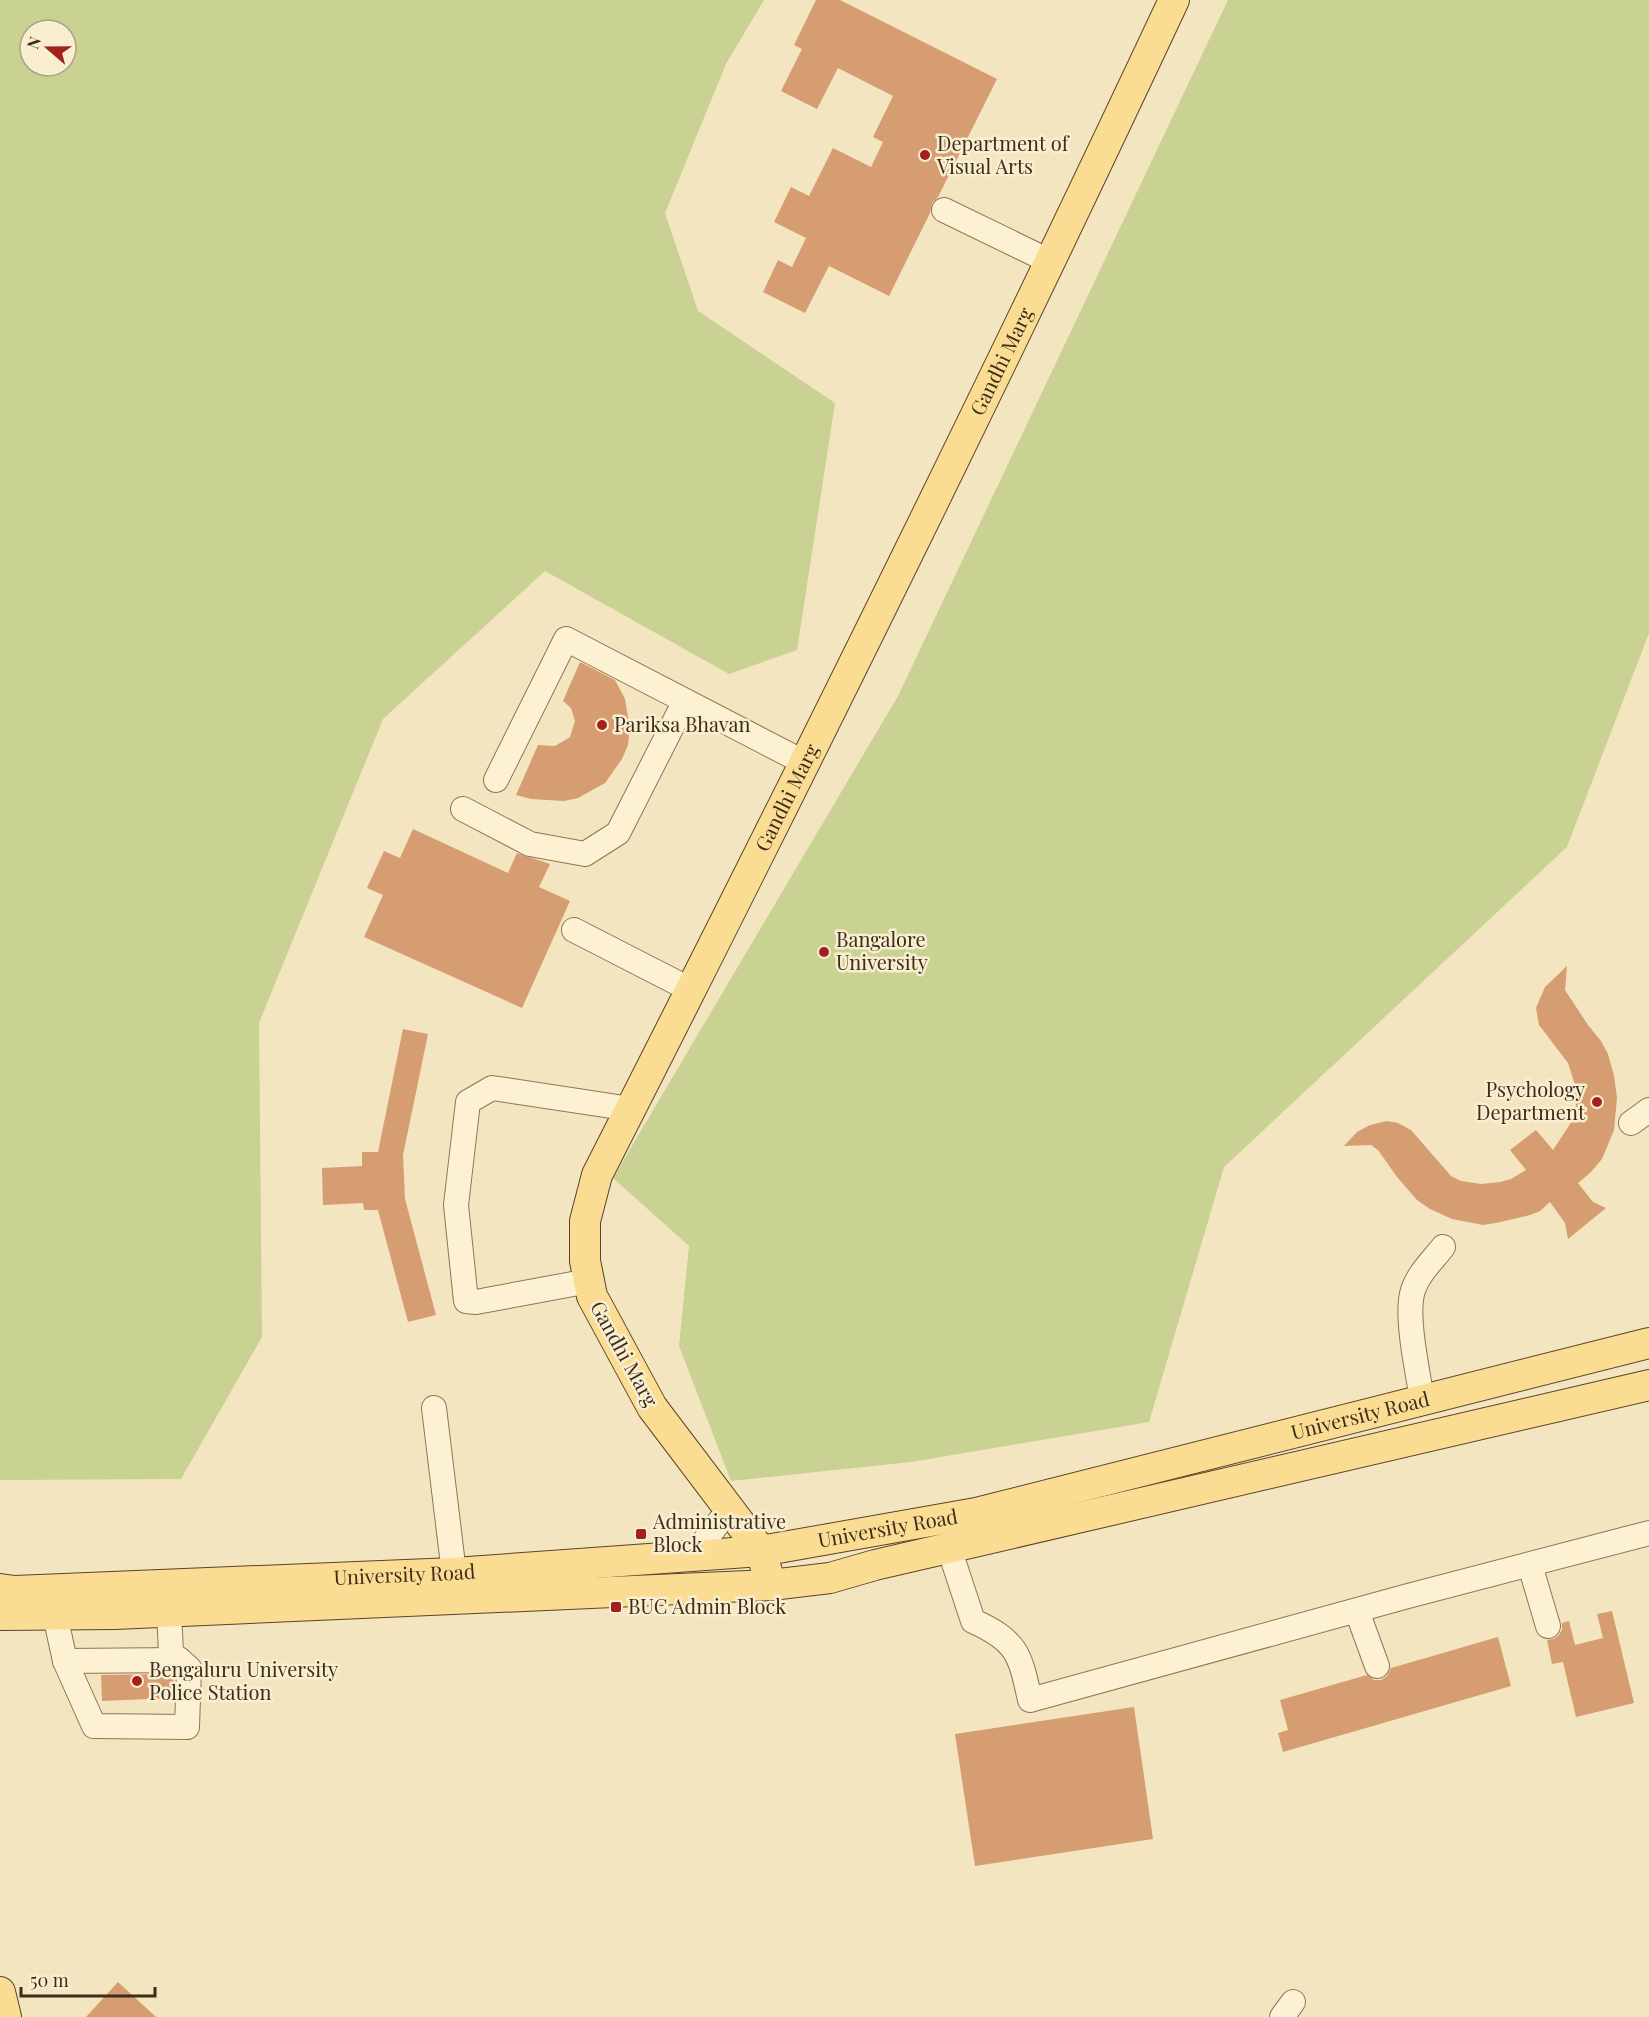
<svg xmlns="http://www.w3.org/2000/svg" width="1649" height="2017" viewBox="0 0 1649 2017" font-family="'Playfair Display',serif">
  <rect width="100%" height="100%" fill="#f3e5c0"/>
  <g fill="#c9d292" fill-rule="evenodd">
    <path d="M 0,0 L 764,0 L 726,64 L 665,213 L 698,311 L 835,403 L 797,650 L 729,674 L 545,571 L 383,719 L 259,1023 L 262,1337 L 181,1479 L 0,1480 ZM 30,30 L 66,30 L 66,66 L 30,66 Z"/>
    <polygon points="1228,0 1649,0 1649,633 1567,847 1224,1167 1149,1422 911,1462 731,1481 679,1346 689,1246 613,1178 898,696"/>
  </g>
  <g fill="#d59d71">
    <polygon points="816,0 840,0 997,79 938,197 932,203 930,213 889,296 829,266 805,313 763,292 778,260 792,267 806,238 774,222 791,187 809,196 833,148 871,167 883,142 873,137 893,96 838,68 817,109 781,91 802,49 794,45"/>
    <polygon points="580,662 615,680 625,699 630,729 628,745 622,759 605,783 578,798 564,801 547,800 531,799 516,795 538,745 555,746 570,737 575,721 571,708 563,701"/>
    <polygon points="413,829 508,873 517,853 550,864 539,887 570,901 522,1008 364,937 383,895 367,888 384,851 400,858"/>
    <polygon points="1567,966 1565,990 1588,1025 1601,1041 1608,1054 1614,1076 1617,1098 1614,1130 1602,1159 1591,1172 1578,1183 1593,1202 1606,1208 1568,1239 1565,1223 1550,1202 1540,1211 1530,1215 1496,1223 1483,1225 1452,1219 1430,1209 1417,1200 1397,1177 1378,1150 1371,1145 1344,1146 1357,1132 1370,1125 1387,1121 1398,1123 1411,1130 1451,1176 1461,1181 1481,1184 1500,1182 1511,1179 1526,1170 1510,1150 1536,1130 1553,1150 1574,1118 1576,1106 1575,1085 1568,1063 1539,1025 1536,1008 1545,987"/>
    <polygon points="403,1029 428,1034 403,1155 405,1199 436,1315 408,1322 378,1210 364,1210 363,1203 323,1205 322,1168 362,1166 362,1152 378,1152"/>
    <polygon points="1612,1611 1634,1703 1576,1717 1563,1662 1552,1664 1547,1640 1553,1639 1558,1636 1562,1630 1562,1623 1569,1621 1575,1645 1603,1638 1597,1614"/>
    <polygon points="1498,1637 1511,1686 1283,1752 1278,1733 1288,1730 1280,1700 1367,1675 1374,1680 1381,1680 1387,1676 1391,1668"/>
    <polygon points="173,1674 174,1698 102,1701 101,1675"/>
    <polygon points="1134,1707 1153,1839 975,1866 955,1734"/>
    <polygon points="118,1982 156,2017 86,2017"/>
  </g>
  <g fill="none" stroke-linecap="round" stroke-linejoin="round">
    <g stroke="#8e7555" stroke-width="26">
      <g id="minor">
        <polyline points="944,210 1051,262"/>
        <polyline points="496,780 566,639 805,763"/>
        <polyline points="463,809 530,844 585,854 618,833 685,701"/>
        <polyline points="574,930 691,990"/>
        <polyline points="1631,1123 1649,1110"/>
        <polyline points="589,1281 476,1302 466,1301 456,1205 468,1102 492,1088 631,1109"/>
        <path d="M 1422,1400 C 1418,1372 1406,1320 1412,1294 C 1416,1276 1432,1261 1443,1247"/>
        <polyline points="434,1408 454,1573"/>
        <path d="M 949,1548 L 973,1621 C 1018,1641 1020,1655 1030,1700 L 1408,1596 L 1649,1533"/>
        <polyline points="693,1556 729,1509"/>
        <polyline points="1530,1565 1548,1626"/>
        <polyline points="1357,1611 1377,1666"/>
        <polyline points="55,1615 65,1661 94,1726 187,1727 189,1668 171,1653 169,1611"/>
        <polyline points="65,1661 180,1660"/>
        <polyline points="1282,2017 1293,2002"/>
      </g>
    </g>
    <g stroke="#5b422a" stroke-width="32">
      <g id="major">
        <path id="s1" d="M 771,1585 L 761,1551 L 652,1407 L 592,1296 L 585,1261 L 585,1221 L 597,1175 C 795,786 989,395 1174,0"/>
        <path id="s2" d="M 0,1589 L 15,1591 L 454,1573 L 761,1551 L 976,1513 L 1649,1343"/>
        <polyline points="0,1615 115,1614 771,1585 830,1578 875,1565 1649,1385"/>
        <polyline points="0,1992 6,2017"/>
      </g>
    </g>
    <use href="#minor" stroke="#fdf1d4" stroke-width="24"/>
    <use href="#major" stroke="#fbdc93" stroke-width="30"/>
  </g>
  <g fill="#a4201e" stroke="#f9eed0" stroke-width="2">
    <circle cx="925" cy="155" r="6"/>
    <circle cx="602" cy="725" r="6"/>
    <circle cx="824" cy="952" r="6"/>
    <circle cx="1597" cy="1102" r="6"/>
    <rect x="635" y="1528" width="12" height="12" rx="3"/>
    <rect x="610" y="1601" width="12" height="12" rx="3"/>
    <circle cx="137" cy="1681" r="6"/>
  </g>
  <g text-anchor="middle" stroke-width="5" stroke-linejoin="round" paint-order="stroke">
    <g font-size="20" fill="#3c2c1c" stroke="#f9eed0" text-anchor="start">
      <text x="937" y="151">Department of<tspan x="937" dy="23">Visual Arts</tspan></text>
      <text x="614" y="732">Pariksa Bhavan</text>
      <text x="836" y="947">Bangalore<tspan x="836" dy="23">University</tspan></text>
      <text x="1585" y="1097" text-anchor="end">Psychology<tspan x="1585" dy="23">Department</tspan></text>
      <text x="653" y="1529">Administrative<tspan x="653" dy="23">Block</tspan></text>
      <text x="628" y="1614">BUC Admin Block</text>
      <text x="149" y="1677">Bengaluru University<tspan x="149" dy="23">Police Station</tspan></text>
    </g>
    <g font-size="20" fill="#3c2c1c" stroke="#f9eed0">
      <text dy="7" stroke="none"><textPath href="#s1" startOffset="1374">Gandhi Marg</textPath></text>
      <text dy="7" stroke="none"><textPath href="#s1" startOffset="888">Gandhi Marg</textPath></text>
      <text transform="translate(624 1354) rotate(61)" y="7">Gandhi Marg</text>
      <text dy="7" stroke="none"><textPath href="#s2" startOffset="1377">University Road</textPath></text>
      <text dy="7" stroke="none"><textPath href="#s2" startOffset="891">University Road</textPath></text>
      <text dy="7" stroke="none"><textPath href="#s2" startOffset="405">University Road</textPath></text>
    </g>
  </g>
  <g transform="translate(48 48) rotate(290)"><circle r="28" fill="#f9eed0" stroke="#ada088" stroke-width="1.5"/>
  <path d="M0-4.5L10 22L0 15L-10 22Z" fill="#a4201e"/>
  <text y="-9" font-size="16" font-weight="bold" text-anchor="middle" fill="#3c2c1c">N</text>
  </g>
  <path d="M21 1987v9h134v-9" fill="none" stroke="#3c2c1c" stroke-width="3"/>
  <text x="30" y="1987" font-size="18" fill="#3c2c1c" stroke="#f9eed0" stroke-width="4.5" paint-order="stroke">50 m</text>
</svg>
